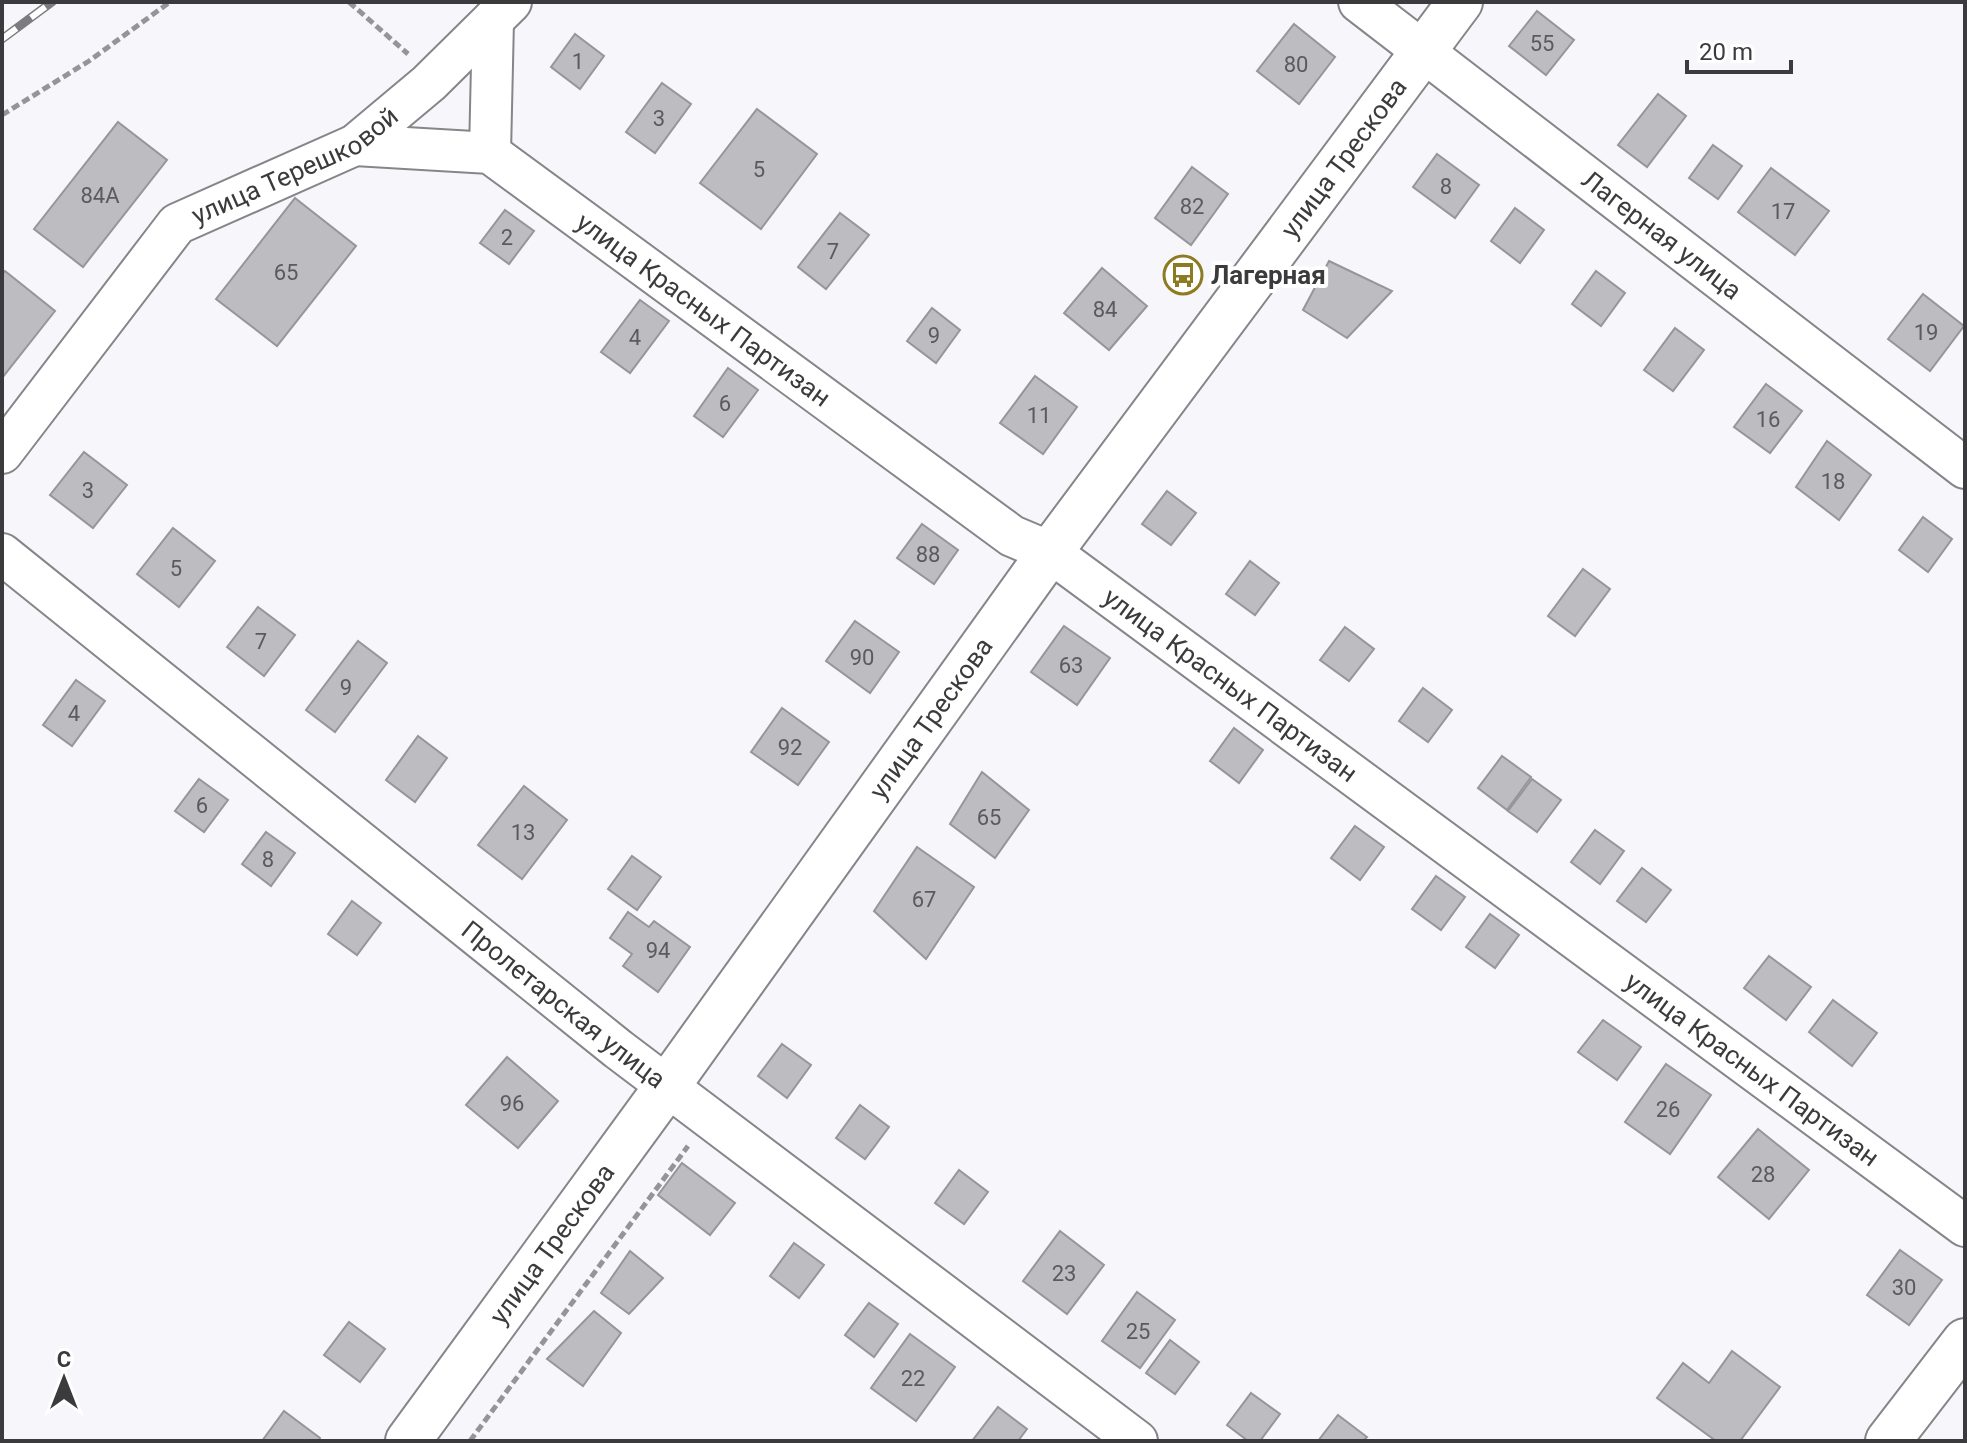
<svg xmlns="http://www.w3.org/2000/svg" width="1967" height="1443" viewBox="0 0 1967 1443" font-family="Roboto,sans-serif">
  <rect width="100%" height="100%" fill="#f6f6fb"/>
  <g fill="#bcbcc1" stroke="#95959a" stroke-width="2">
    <polygon points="1537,11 1574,40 1546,75 1509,46"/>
    <polygon points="1294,24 1335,57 1299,104 1257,71"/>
    <polygon points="575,34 604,56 580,89 551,67"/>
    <polygon points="662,83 691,104 655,153 626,132"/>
    <polygon points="1658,94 1686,116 1647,167 1618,145"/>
    <polygon points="757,109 817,154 761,229 700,183"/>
    <polygon points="118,122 167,160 83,267 34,229"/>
    <polygon points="1713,145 1742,166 1718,199 1689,178"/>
    <polygon points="1437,154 1479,185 1455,218 1413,187"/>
    <polygon points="1192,167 1228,194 1191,245 1155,218"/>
    <polygon points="1771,168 1829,211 1795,255 1738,212"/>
    <polygon points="295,198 356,246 277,346 216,299"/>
    <polygon points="1515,208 1544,230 1520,263 1491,241"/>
    <polygon points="505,210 534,231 509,264 480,243"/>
    <polygon points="840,213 869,235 826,289 798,267"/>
    <polygon points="1329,261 1392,291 1347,338 1303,310"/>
    <polygon points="1102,268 1147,306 1109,350 1064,313"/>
    <polygon points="5,271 55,311 2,378 2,274"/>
    <polygon points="1596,271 1625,293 1601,326 1572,304"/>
    <polygon points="1923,294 1964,326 1930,371 1888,339"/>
    <polygon points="640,300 669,321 630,373 601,352"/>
    <polygon points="932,308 960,330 936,363 907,341"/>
    <polygon points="1675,328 1704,350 1673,391 1644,370"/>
    <polygon points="728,368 758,390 723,437 694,416"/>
    <polygon points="1035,376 1077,407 1043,454 1000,423"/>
    <polygon points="1766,384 1802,411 1770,453 1734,427"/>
    <polygon points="1827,441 1871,475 1839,520 1796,487"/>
    <polygon points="84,452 127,485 93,528 50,495"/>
    <polygon points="1167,491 1196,513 1171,545 1142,524"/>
    <polygon points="1923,517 1952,539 1928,572 1899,550"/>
    <polygon points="922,524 958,550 934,584 897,558"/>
    <polygon points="173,528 215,561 179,607 137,574"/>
    <polygon points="1250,561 1279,583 1255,615 1226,594"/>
    <polygon points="1583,569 1610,589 1575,636 1548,616"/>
    <polygon points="258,607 295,635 264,676 227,647"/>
    <polygon points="855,621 899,652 870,693 826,661"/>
    <polygon points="1064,626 1110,658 1077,705 1031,672"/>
    <polygon points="1345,627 1374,649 1349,681 1320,660"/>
    <polygon points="358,641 387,663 335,732 306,710"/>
    <polygon points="76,680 105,701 72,746 43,725"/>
    <polygon points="1423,688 1452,710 1428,742 1399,721"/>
    <polygon points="782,708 829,742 798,785 751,752"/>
    <polygon points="1234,728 1263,750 1239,783 1210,761"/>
    <polygon points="418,736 447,758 415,802 386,780"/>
    <polygon points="1502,756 1531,777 1507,810 1478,788"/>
    <polygon points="982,772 1029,810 995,858 950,824"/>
    <polygon points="199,779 228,800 204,832 175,811"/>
    <polygon points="1532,779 1561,800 1537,832 1508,811"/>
    <polygon points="524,786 567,820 522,879 478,845"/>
    <polygon points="1355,826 1384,847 1360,880 1331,858"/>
    <polygon points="1595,830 1624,851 1600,884 1571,862"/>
    <polygon points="266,832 295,853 271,886 242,864"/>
    <polygon points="917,847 974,887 926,959 874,911"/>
    <polygon points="632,856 661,877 637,910 608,889"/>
    <polygon points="1642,868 1671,890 1646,922 1617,901"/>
    <polygon points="1436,876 1465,897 1441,930 1412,909"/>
    <polygon points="352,901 381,923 357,955 328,934"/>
    <polygon points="628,912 649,927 654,921 690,947 658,992 623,966 632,954 610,938"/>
    <polygon points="1490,914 1519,935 1495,968 1466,947"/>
    <polygon points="1769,956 1811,987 1786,1020 1744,988"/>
    <polygon points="1833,1000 1877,1033 1852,1066 1809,1032"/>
    <polygon points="1603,1020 1641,1047 1617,1080 1578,1052"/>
    <polygon points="782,1044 811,1065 787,1098 758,1076"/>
    <polygon points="507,1057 558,1101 518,1148 466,1105"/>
    <polygon points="1666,1064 1711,1095 1670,1154 1625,1122"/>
    <polygon points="860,1105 889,1127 865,1159 836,1138"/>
    <polygon points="1758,1129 1809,1170 1769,1219 1718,1177"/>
    <polygon points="682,1163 735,1203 710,1235 658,1195"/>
    <polygon points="959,1170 988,1192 964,1224 935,1203"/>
    <polygon points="1060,1231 1104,1265 1067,1314 1023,1281"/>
    <polygon points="794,1243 824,1265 799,1298 770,1276"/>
    <polygon points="1900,1250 1942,1280 1909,1325 1867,1295"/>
    <polygon points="630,1251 663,1278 629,1314 601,1293"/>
    <polygon points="1137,1292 1175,1320 1140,1368 1102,1341"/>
    <polygon points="869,1303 898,1324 874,1357 845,1335"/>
    <polygon points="594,1311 621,1333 583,1386 547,1359"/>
    <polygon points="349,1322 385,1349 360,1382 324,1355"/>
    <polygon points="910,1334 955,1367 916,1421 871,1388"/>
    <polygon points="1170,1340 1199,1362 1175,1394 1146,1373"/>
    <polygon points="1732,1351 1780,1387 1740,1441 1716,1441 1657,1398 1683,1363 1709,1383"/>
    <polygon points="1251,1393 1280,1414 1260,1441 1248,1441 1227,1425"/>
    <polygon points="998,1407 1027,1429 1018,1441 972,1441"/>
    <polygon points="284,1411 320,1438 318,1441 262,1441"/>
    <polygon points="1338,1415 1367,1437 1363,1441 1318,1441"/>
  </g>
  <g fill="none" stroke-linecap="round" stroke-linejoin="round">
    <g stroke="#85858a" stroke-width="44">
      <g id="street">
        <path id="s1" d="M 1359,2 L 1965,468"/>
        <path id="s2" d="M 355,145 L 490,153 L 1012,536 L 1050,552 L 1965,1226"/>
        <polyline points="490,153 493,20"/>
        <path id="s3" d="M 2,453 L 177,224 L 355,145 L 429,83 L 511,2"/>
        <path id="s4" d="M 2,554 L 618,1049 L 1137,1441"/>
      </g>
    </g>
    <g stroke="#85858a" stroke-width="48">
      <g id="secondary">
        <path id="s5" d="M 408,1441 L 668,1085 L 1050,552 L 1460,2"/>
        <polyline points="1888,1441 1965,1341"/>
      </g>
    </g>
    <g stroke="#959598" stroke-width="5" stroke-dasharray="8 4" stroke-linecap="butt">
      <polyline points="349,2 408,54"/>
      <polyline points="2,115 89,61 170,2"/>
      <polyline points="470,1441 688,1146"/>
    </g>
    <use href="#street" stroke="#fff" stroke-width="40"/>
    <use href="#secondary" stroke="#fff" stroke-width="44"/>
    <g stroke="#7c7c7f" stroke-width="9">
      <polyline id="rail" points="2,39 52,2"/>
    </g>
    <use href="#rail" stroke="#fff" stroke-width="6" stroke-dasharray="18" stroke-linecap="butt"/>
  </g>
  <defs>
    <g id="bus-ring" transform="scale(2)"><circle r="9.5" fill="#fff" stroke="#8d7b21" stroke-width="1.5"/><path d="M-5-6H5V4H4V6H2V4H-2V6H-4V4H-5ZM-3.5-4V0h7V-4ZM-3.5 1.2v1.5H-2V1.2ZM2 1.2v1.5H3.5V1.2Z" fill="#8d7b21"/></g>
  </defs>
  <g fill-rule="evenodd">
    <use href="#bus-ring" x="1183" y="275"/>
  </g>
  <g text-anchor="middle" stroke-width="8" stroke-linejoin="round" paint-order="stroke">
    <g font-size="22" fill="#5b5b5e">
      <text x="1542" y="51">55</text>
      <text x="578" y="69">1</text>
      <text x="1296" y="72">80</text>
      <text x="659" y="126">3</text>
      <text x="759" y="177">5</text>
      <text x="1446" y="194">8</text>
      <text x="100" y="203">84А</text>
      <text x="1192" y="214">82</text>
      <text x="1783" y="219">17</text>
      <text x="507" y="245">2</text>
      <text x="833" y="259">7</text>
      <text x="286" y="280">65</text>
      <text x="1105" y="317">84</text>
      <text x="1926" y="340">19</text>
      <text x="934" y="343">9</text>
      <text x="635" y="345">4</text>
      <text x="725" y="411">6</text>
      <text x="1039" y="423">11</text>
      <text x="1768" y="427">16</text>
      <text x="1833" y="489">18</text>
      <text x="88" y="498">3</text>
      <text x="928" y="562">88</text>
      <text x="176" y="576">5</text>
      <text x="261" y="649">7</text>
      <text x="862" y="665">90</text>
      <text x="1071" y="673">63</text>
      <text x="346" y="695">9</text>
      <text x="74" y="721">4</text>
      <text x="790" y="755">92</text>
      <text x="202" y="813">6</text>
      <text x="989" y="825">65</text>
      <text x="523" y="840">13</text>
      <text x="268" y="867">8</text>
      <text x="924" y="907">67</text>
      <text x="658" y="958">94</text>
      <text x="512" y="1111">96</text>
      <text x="1668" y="1117">26</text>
      <text x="1763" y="1182">28</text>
      <text x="1064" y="1281">23</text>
      <text x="1904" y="1295">30</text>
      <text x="1138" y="1339">25</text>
      <text x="913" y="1386">22</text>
    </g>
    <g font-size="26" fill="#3b3b3d" stroke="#fff">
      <text dy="9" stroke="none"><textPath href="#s5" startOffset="1588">улица Трескова</textPath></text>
      <text dy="9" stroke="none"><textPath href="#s3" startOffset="420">улица Терешковой</textPath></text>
      <text dy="9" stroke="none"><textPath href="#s1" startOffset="382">Лагерная улица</textPath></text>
      <text dy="9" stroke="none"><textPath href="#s2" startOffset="400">улица Красных Партизан</textPath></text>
      <text dy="9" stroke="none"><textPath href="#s2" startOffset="1048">улица Красных Партизан</textPath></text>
      <text dy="9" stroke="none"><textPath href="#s5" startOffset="892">улица Трескова</textPath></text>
      <text dy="9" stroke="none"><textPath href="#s4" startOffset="720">Пролетарская улица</textPath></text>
      <text dy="9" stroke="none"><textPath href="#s2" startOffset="1696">улица Красных Партизан</textPath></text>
      <text dy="9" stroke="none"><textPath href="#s5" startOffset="244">улица Трескова</textPath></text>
    </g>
    <g font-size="26" font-weight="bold" fill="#3b3b3d" stroke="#fff" text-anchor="start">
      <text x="1211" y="284">Лагерная</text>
    </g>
  </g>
  <rect width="1967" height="1443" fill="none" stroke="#3b3b3d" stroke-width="8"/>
  <g transform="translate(64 1379)" stroke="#ffffff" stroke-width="6" paint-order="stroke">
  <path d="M0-6L14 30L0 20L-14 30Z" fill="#3b3b3d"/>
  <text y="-12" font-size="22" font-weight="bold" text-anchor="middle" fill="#3b3b3d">С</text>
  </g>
  <path d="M1687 60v12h104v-12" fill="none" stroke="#3b3b3d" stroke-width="4"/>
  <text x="1699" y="60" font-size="24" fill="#3b3b3d" stroke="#ffffff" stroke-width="6" paint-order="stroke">20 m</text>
</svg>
